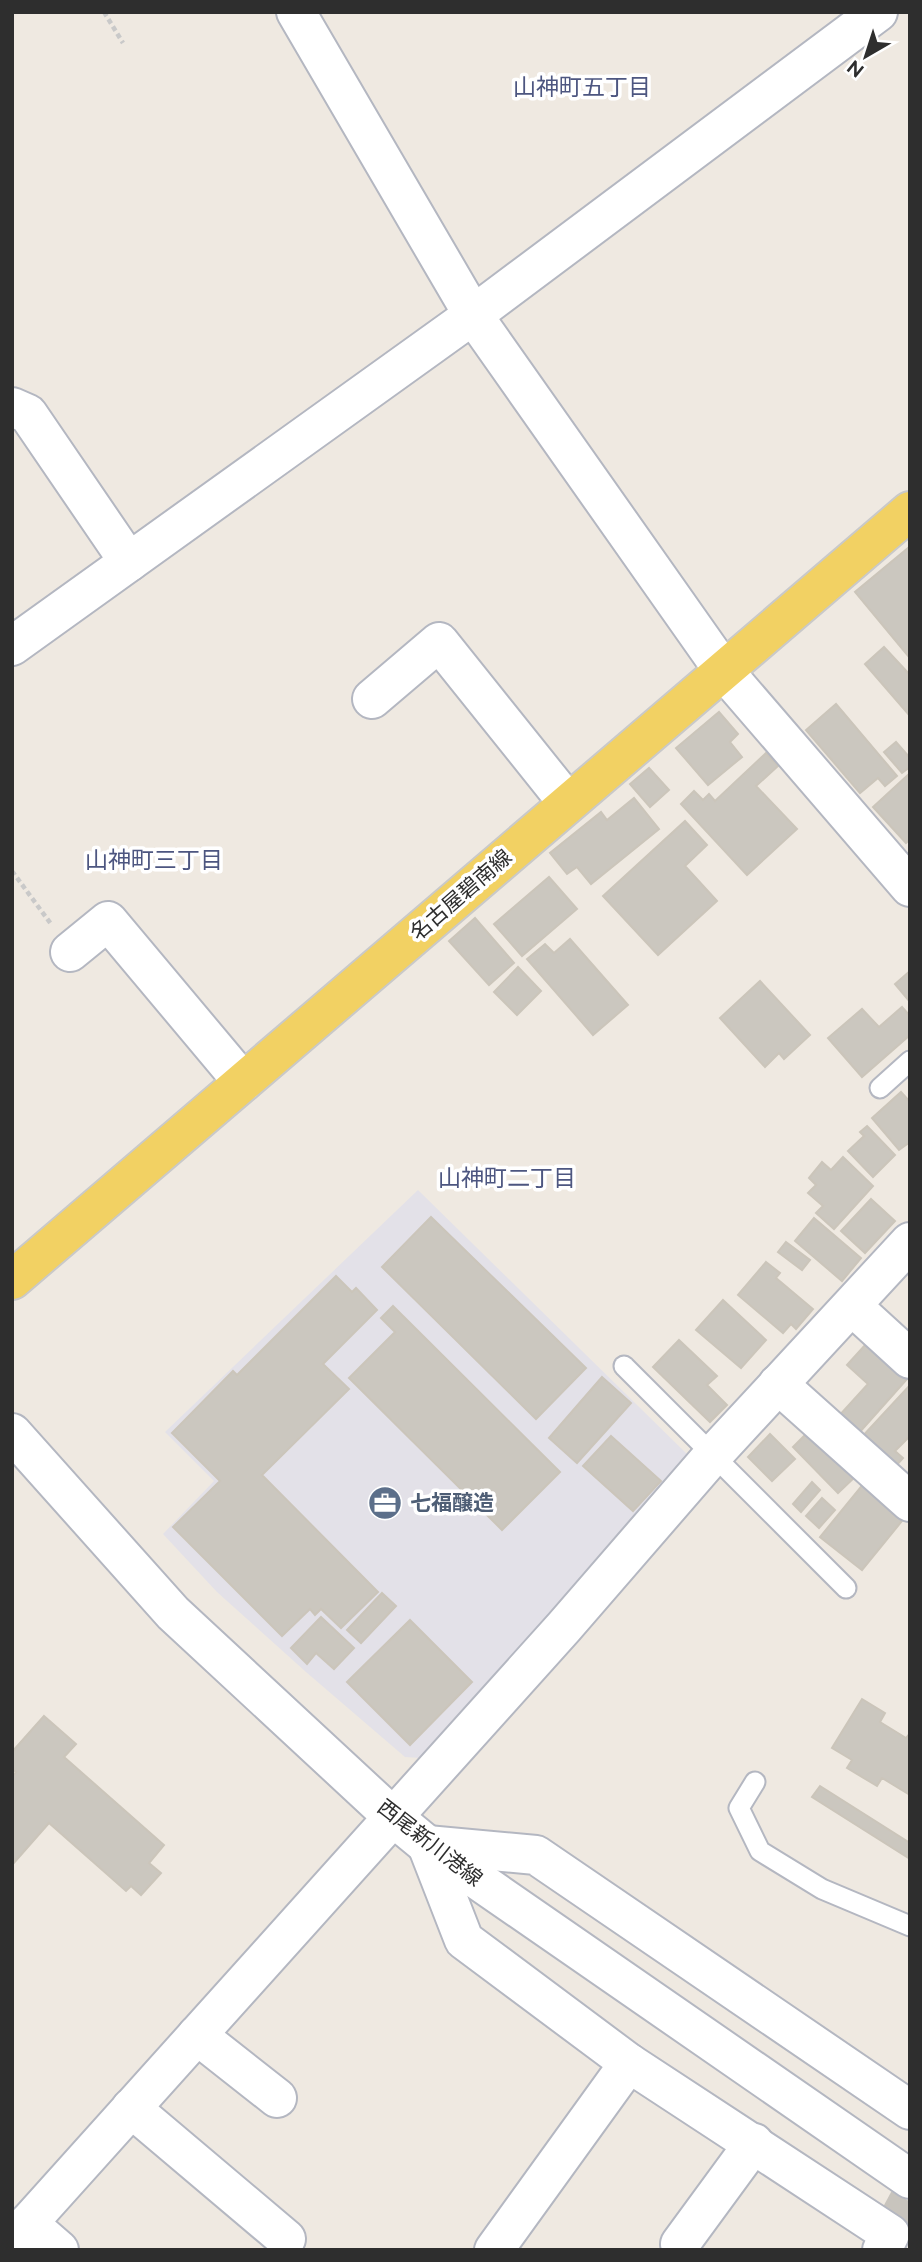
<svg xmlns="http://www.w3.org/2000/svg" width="922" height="2262" viewBox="0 0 922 2262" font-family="Raleway,'Noto Sans JP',sans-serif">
  <rect width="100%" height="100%" fill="#efe9e1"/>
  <polygon fill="#e3e1e8" points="418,1190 690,1457 421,1758 405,1757 306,1672 217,1592 163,1534 214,1481 165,1432"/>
  <g fill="#cbc7bf" stroke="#cbc5ba" stroke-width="2">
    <polygon points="908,548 910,551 909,657 855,592"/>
    <polygon points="884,647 910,675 910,716 865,664"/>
    <polygon points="836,704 897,776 885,786 878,778 860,793 806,730"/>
    <polygon points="719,712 738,734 730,742 742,757 708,785 676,748"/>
    <polygon points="896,742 910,758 910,767 902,773 884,752"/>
    <polygon points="766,753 778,766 756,786 797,829 747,875 681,804 694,791 703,800 709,794 715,801"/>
    <polygon points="649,768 669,790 650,807 630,784"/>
    <polygon points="910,773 910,839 906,843 873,807"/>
    <polygon points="634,798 659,829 591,884 577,867 567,874 550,853 601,812 607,820"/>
    <polygon points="685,821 707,845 685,866 717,901 658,955 603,896"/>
    <polygon points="549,877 577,909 522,956 494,924"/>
    <polygon points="475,918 514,963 489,985 449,941"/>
    <polygon points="570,939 628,1005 593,1035 527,959 545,944 554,953"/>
    <polygon points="518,967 541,991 517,1015 494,992"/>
    <polygon points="910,971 910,1002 895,984"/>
    <polygon points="760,981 810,1035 784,1059 779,1053 765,1067 720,1018"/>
    <polygon points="902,1007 910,1016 910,1035 862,1077 828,1038 862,1009 879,1027"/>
    <polygon points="901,1092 910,1102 910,1142 899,1150 872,1118"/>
    <polygon points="867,1126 895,1155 873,1177 848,1151 864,1136 860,1132"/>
    <polygon points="843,1157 873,1186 834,1229 816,1213 823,1206 808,1193 816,1185 809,1178 822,1162 831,1170"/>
    <polygon points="871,1199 895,1221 865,1253 841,1231"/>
    <polygon points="431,1217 586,1368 536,1419 382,1267"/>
    <polygon points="814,1218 861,1258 842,1281 795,1241"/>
    <polygon points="786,1242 810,1260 802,1270 778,1252"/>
    <polygon points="766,1262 780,1273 776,1278 813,1309 796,1329 791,1324 783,1333 738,1295"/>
    <polygon points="336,1276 352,1292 356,1288 377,1310 323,1364 349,1389 262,1475 378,1592 341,1628 321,1609 315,1615 310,1609 282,1636 173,1527 220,1481 172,1433 233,1371 237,1375"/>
    <polygon points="723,1300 766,1340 741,1368 696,1330"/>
    <polygon points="393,1306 560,1472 502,1530 349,1378 395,1332 381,1318"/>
    <polygon points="679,1340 717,1376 707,1385 727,1405 710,1422 653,1367"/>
    <polygon points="867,1343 907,1379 858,1434 838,1417 868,1384 847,1365"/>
    <polygon points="602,1377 631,1403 577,1463 549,1438"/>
    <polygon points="910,1385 910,1436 895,1451 903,1458 893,1469 860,1439"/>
    <polygon points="812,1428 858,1474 838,1493 793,1447"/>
    <polygon points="770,1434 795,1459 772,1481 748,1457"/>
    <polygon points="611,1436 661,1481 633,1511 583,1466"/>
    <polygon points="812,1482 820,1490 801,1512 793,1504"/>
    <polygon points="865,1482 906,1516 862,1570 820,1537"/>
    <polygon points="822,1498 835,1510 819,1528 806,1516"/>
    <polygon points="382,1593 396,1606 361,1643 347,1630"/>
    <polygon points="321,1617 354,1648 334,1669 316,1653 307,1664 291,1648"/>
    <polygon points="410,1620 472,1682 410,1745 347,1682"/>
    <polygon points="862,1699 885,1713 880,1722 906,1738 910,1733 910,1795 882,1778 877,1786 847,1768 852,1760 832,1748"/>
    <polygon points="44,1716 76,1744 64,1757 164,1845 149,1863 161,1873 141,1895 131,1886 126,1891 49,1823 12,1865 12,1777 16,1772 12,1769 12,1752"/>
    <polygon points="820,1786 910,1843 910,1859 812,1797"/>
  </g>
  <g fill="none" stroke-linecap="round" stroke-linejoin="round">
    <polyline stroke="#c8c4bd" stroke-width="38" stroke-dasharray="38 19" stroke-linecap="butt" points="890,2234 910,2197"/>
    <g stroke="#b4b7c1" stroke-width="23">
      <g id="lane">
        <polyline points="880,1088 910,1061"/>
        <polyline points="624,1366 846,1588"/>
        <polyline points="755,1782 739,1808 760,1851 822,1889 910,1926"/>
      </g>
    </g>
    <g stroke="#b4b7c1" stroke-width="42">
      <g id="street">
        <polyline points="296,12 473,315 723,670 910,887"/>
        <polyline points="12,407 28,414 129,562"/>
        <polyline points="12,646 473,315 878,12"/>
        <polyline points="372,699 439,642 568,803"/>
        <polyline points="70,952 108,921 243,1082"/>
        <polyline points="852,1306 910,1359"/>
        <polyline points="778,1384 910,1502"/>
        <polyline points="197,2035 277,2098"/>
        <polyline points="131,2108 286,2239"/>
        <polyline points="28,2223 59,2250"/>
        <polyline points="12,2241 564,1627 713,1455 910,1242"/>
        <polyline points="680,2244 754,2143"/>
        <polyline points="494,2250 629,2063"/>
        <polyline points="882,2250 890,2234 629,2063 464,1940 427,1845 536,1855 910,2110"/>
      </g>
    </g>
    <g stroke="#b4b7c1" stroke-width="42">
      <polyline id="secondary" points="12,1433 173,1613 393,1817 427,1845 910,2179"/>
    </g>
    <g stroke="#c9c9c9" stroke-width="42">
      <polyline id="primary" points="12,1280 910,511"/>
    </g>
    <g stroke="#c9c9c9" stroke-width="4.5" stroke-dasharray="5 3.5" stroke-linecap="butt">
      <polyline points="104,12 123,43"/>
      <polyline points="12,871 51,924"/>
    </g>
    <use href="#lane" stroke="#fff" stroke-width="19"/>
    <use href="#street" stroke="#fff" stroke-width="38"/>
    <use href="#secondary" stroke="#fff" stroke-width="38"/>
    <use href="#primary" stroke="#f2d163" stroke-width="38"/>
  </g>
  <defs>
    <g id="office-disc" transform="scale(1.75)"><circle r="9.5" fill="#5c6f8a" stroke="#fff"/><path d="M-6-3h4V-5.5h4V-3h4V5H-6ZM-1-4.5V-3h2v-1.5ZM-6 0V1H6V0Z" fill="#fff"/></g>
  </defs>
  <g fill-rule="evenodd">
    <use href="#office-disc" x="385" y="1503"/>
  </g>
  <g text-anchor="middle" stroke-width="7" stroke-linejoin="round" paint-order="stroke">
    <g font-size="21" fill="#2e2e2e" stroke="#fff">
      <text transform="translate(461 895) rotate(-41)" y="7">名古屋碧南線</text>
      <text transform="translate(430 1843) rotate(38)" y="7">西尾新川港線</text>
    </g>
    <g font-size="21" font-weight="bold" fill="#4e5e75" stroke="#fff" text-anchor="start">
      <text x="410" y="1510">七福醸造</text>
    </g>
    <g font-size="23" fill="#4d5680" stroke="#fff">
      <text x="582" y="95">山神町五丁目</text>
      <text x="154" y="868">山神町三丁目</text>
      <text x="507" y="1186">山神町二丁目</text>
    </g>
  </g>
  <rect width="922" height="2262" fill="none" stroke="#2e2e2e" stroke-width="28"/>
  <g transform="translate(866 56) rotate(219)" stroke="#ffffff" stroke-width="5" paint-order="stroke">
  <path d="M0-5L12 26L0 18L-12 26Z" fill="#2e2e2e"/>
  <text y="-10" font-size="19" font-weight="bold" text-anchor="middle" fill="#2e2e2e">N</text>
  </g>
</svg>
